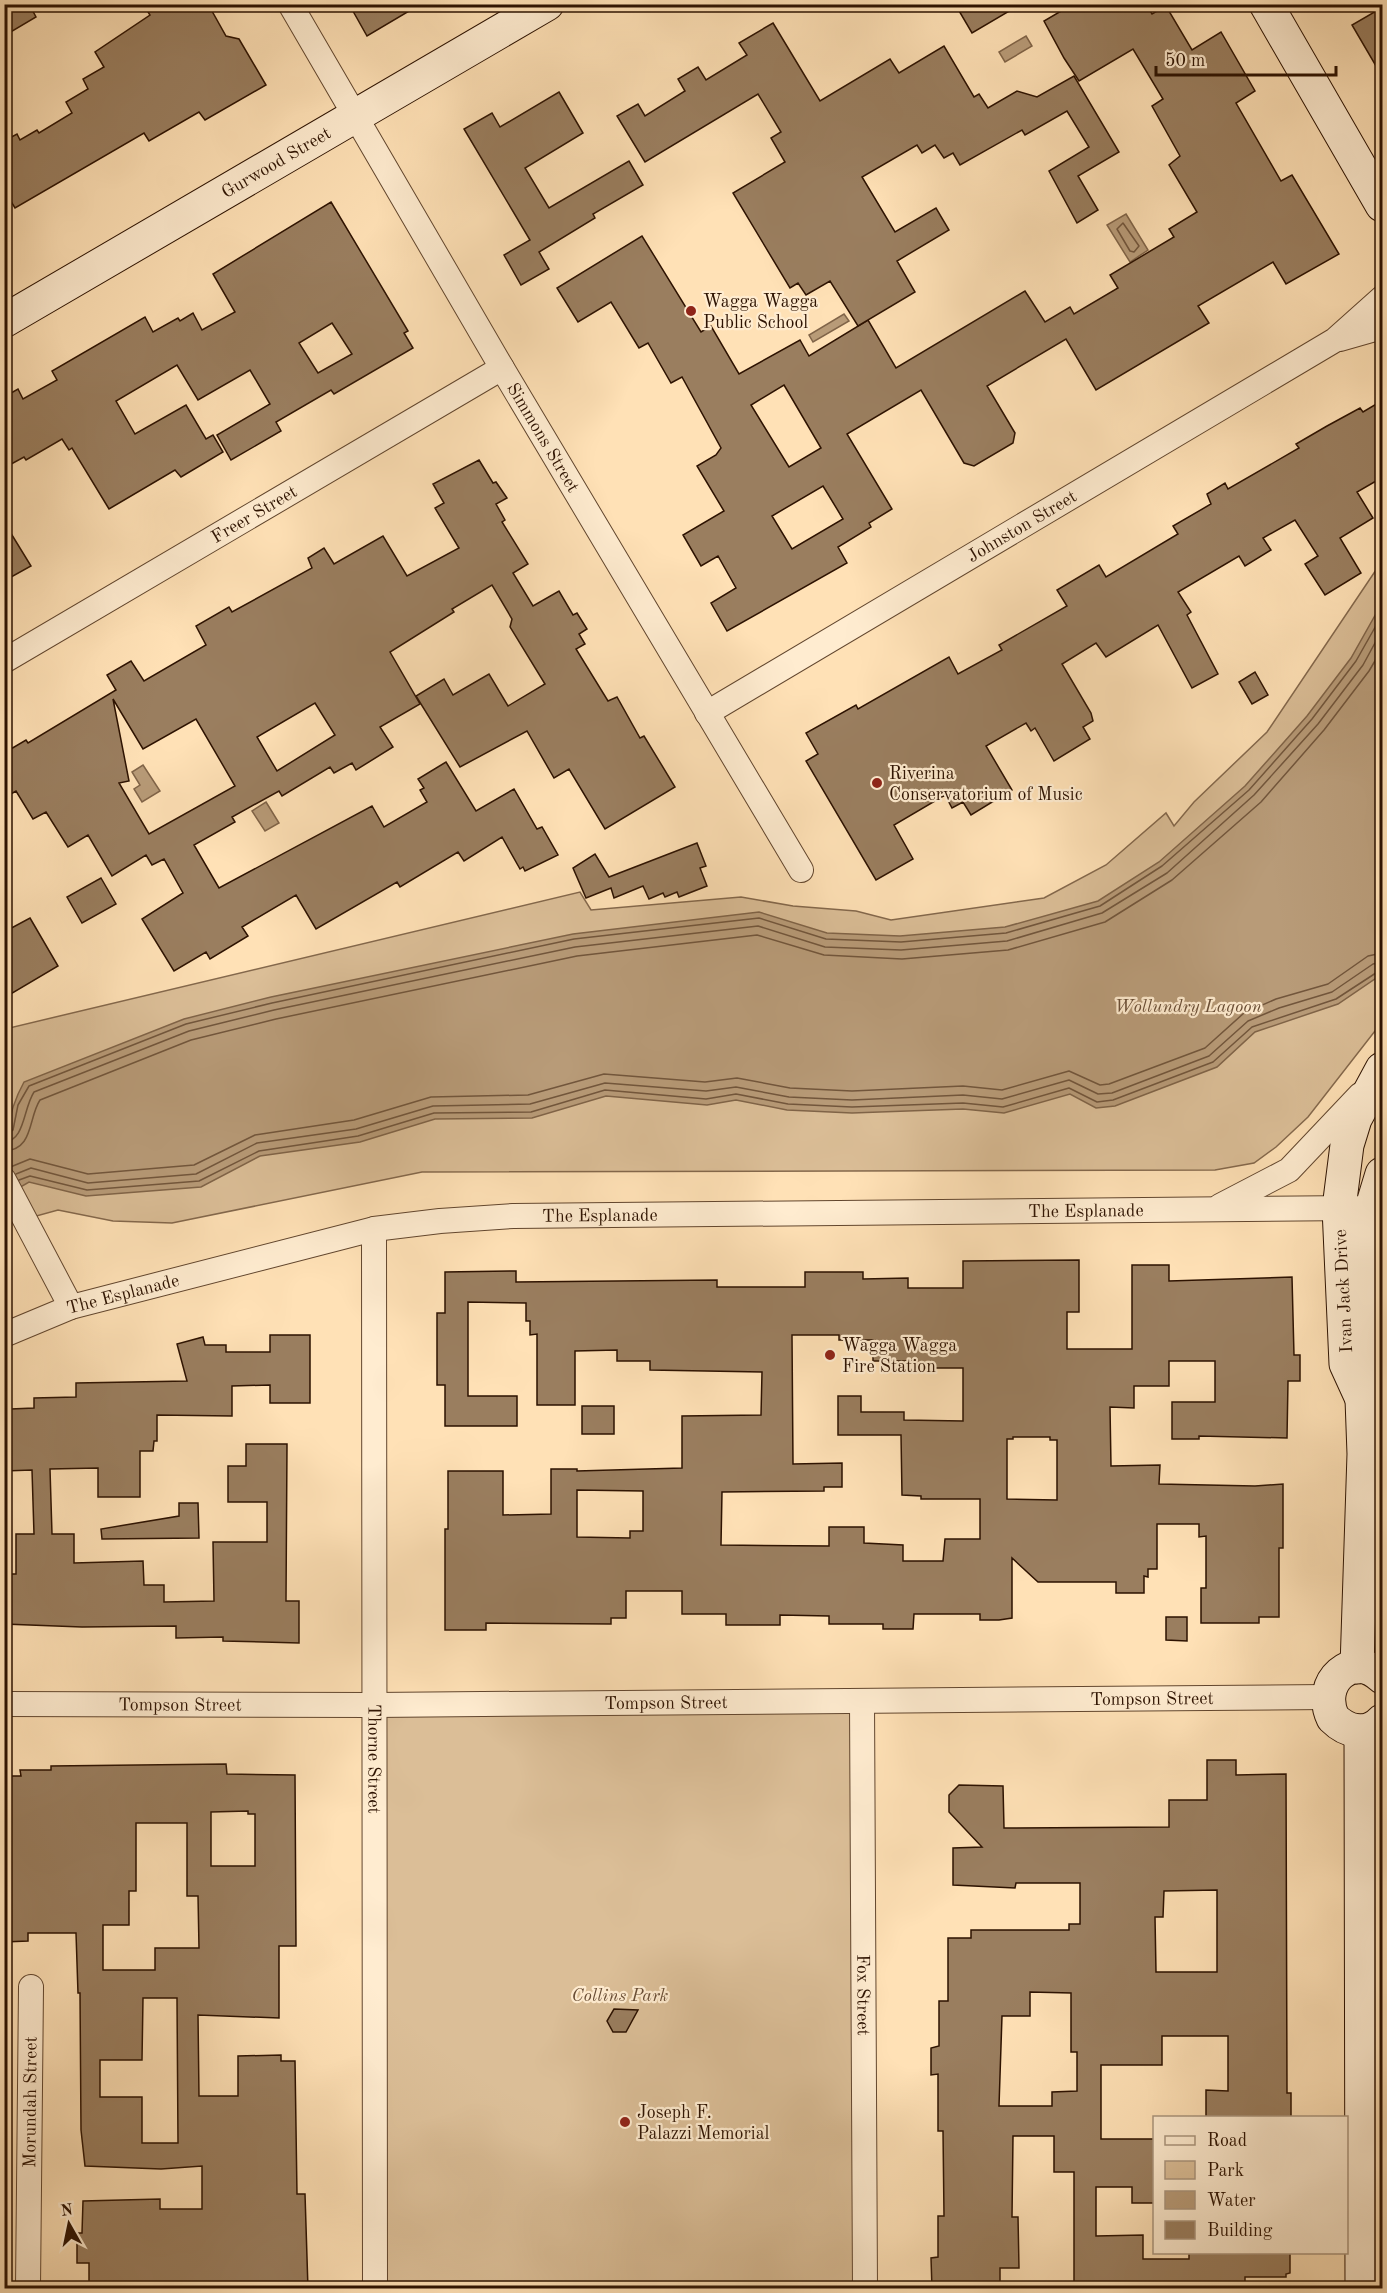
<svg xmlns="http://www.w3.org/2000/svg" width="1387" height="2293" viewBox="0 0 1387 2293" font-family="'Old Standard TT',serif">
  <rect width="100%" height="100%" fill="#ffe1b6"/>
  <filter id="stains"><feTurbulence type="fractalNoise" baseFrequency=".00333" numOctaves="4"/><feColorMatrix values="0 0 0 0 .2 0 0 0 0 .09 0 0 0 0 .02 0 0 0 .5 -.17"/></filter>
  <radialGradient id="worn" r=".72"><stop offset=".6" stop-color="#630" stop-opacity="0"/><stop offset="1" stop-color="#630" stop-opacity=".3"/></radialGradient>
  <g fill="#dbbe97" stroke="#84684c" stroke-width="1.5">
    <polygon points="1382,561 1382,1022 1308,1117 1276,1147 1254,1163 1215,1170 422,1172 172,1223 113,1221 58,1210 7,1224 7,1256 5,1259 5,1029 580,892 591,910 741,897 793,906 856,911 891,920 1044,898 1106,865 1166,813 1174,826 1194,802 1267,732"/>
    <polygon points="862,1701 865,2288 375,2288 374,1705"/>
  </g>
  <g fill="#b89b78" stroke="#806448" stroke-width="1.5">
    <polygon points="1026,36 1032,46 1005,62 999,52"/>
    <polygon points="1126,214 1148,250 1130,262 1107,225"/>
    <polygon points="844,314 849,321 813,342 809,335"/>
    <path d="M 1382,603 L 1382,974 L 1338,1004 L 1255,1032 L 1217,1067 L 1115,1106 L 1096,1108 L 1070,1094 L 1004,1113 L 963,1109 L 852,1113 L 787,1110 L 736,1100 L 707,1105 L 606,1096 L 532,1118 L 435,1119 L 360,1142 L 260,1156 L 201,1187 L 86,1196 L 29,1182 L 5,1196 C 5,1153 3,1120 24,1082 L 184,1019 L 271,997 L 573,934 L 759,912 L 827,933 L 900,936 L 1005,927 L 1098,901 L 1159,862 L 1245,786 L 1307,716 L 1351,658 Z"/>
    <polygon points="143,765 160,791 142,802 134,789 140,785 132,772"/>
    <polygon points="266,802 279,823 265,831 252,811"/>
  </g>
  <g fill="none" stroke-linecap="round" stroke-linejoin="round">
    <g stroke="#72563c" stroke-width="1.5">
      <polygon points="1123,223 1139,246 1134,252 1130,251 1117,229"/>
      <polyline points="4,1135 13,1130 18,1105 29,1086 186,1024 272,1003 574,939 759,918 826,939 901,942 1006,933 1100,906 1162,866 1249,790 1312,719 1356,661 1382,615"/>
      <path d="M 4,1142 C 25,1141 23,1109 34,1092 L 189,1031 L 274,1010 L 575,947 L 758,926 L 825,947 L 901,950 L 1007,941 L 1102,913 L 1167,873 L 1254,795 L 1318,724 L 1363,665 L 1382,630"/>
      <path d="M 4,1151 C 34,1150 28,1118 40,1100 L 191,1040 L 276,1019 L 577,956 L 757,935 L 824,955 L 902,959 L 1008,950 L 1105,922 L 1172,880 L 1261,802 L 1324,730 L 1369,671 L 1382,649"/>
      <polyline points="8,1168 30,1159 88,1174 194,1165 255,1135 354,1120 431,1097 528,1095 604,1074 705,1082 737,1078 790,1088 852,1091 963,1086 1002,1090 1069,1071 1100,1085 1109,1084 1205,1048 1244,1013 1276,999 1328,984 1368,956 1382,953"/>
      <polyline points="16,1174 31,1168 88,1183 196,1174 257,1143 356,1129 433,1106 530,1104 605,1083 706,1091 736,1087 789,1097 852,1100 963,1095 1002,1099 1069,1080 1098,1094 1112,1093 1209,1056 1248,1021 1279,1008 1332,992 1373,964 1382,962"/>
      <polyline points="19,1180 30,1176 87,1190 199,1181 259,1151 358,1136 434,1113 531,1112 605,1090 706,1099 736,1094 788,1104 852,1107 963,1103 1003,1107 1069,1088 1097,1102 1113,1100 1213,1062 1252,1027 1336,999 1382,969"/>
    </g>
  </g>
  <g fill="#9a7e5f" stroke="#2d1201" stroke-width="1.5" fill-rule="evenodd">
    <polygon points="4,4 29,4 36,17 4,36"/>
    <polygon points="143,4 208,4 226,36 239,39 266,85 205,120 199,112 149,141 144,133 15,208 4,190 4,141 17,134 20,140 37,130 39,133 72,113 66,102 88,89 83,79 104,67 95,52 150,15"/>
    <polygon points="349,4 421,4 367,36"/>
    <polygon points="955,4 1021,4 972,33"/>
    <path d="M 1073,4 L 1146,4 L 1152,14 L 1166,6 L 1192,50 L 1221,32 L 1255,91 L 1236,103 L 1281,181 L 1292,175 L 1339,254 L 1286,284 L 1273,262 L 1198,306 L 1209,323 L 1096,390 L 1066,339 L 987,386 L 1015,433 L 1013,443 L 974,466 L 964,463 L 921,390 L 847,434 L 892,509 L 869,523 L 871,527 L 838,547 L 847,563 L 727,631 L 711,603 L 736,588 L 718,556 L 701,566 L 683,535 L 724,511 L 697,466 L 716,455 L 721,448 L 682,377 L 671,383 L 648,343 L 639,348 L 611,302 L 578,322 L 557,288 L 642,236 L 701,332 L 711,326 L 739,374 L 800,340 L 809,356 L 868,320 L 896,368 L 1025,291 L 1045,322 L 1070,307 L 1074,314 L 1118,288 L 1110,275 L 1174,237 L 1169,229 L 1197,212 L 1169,165 L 1180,156 L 1152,106 L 1163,99 L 1133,49 L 1079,81 L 1064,58 L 1044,21 ZM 784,385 L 821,448 L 789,467 L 751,405 ZM 823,486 L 843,519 L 792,549 L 772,516 Z"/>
    <polygon points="1383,7 1383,78 1352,25"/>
    <polygon points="773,23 820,101 890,59 899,73 944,46 974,97 979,94 988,108 1017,91 1037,97 1074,76 1119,152 1078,176 1098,210 1077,223 1049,171 1089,147 1067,111 1025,135 1022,130 960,165 953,153 944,158 935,145 922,153 917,145 862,177 895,232 936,208 949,230 897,261 915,292 858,326 830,281 806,295 798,283 790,288 733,193 785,162 771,138 781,132 758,94 645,162 617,116 638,104 645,116 685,91 678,79 698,67 706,80 747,55 739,43"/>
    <polygon points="559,92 583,133 525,168 549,208 629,161 643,185 593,214 595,218 539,252 549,269 521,285 504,255 530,240 464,129 492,113 500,127"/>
    <path d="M 331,202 L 408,331 L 404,333 L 413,348 L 334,394 L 331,390 L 276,422 L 281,431 L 231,460 L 217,435 L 270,404 L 250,370 L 198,400 L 177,365 L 116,401 L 135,434 L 186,405 L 206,439 L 213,435 L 223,452 L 181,477 L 175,470 L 109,509 L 72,448 L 69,450 L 62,439 L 26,460 L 24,457 L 4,468 L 4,397 L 18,389 L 23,399 L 57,380 L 52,371 L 145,317 L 153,332 L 178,318 L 180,321 L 193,313 L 202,330 L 235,312 L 213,274 ZM 332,323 L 352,354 L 318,373 L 299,343 Z"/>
    <polygon points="1383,400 1383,477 1357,492 1373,518 1340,538 1361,573 1325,595 1305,564 1318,556 1295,520 1263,538 1271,550 1245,566 1239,556 1178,592 1191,612 1187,615 1218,674 1192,688 1158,625 1106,657 1096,643 1062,664 1091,713 1093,721 1083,727 1090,739 1054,761 1035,728 1031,731 1026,723 986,746 1012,790 971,815 963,802 952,808 945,795 894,825 913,859 876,880 806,761 818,754 806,733 856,705 858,709 949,657 958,674 1002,650 999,645 1067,606 1057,590 1099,565 1106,577 1178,534 1173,526 1211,504 1207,494 1225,483 1228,489 1299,448 1296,444 1327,426 1360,408 1363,412"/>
    <path d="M 479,460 L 493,483 L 496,482 L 507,498 L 496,504 L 505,520 L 502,522 L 528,564 L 513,573 L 533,606 L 559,591 L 573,615 L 577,613 L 587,629 L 579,634 L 585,644 L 576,649 L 608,701 L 617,697 L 640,738 L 644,736 L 675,787 L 605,829 L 569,769 L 554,778 L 527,731 L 460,767 L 416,696 L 444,679 L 453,695 L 489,674 L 508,706 L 545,684 L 510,627 L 512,619 L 492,585 L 452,609 L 454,612 L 390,652 L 420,704 L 380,727 L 393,747 L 356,770 L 352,763 L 334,773 L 330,767 L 282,796 L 279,791 L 232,817 L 235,822 L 194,845 L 219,888 L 372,806 L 384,827 L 427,802 L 420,790 L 424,788 L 418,779 L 446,762 L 476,811 L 514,789 L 537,829 L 542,827 L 558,855 L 525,871 L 523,867 L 520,869 L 502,837 L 464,861 L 458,852 L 400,887 L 397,882 L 316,929 L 296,895 L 242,927 L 248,936 L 210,959 L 206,952 L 174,971 L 142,919 L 183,893 L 164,859 L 152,865 L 146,855 L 112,876 L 88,835 L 68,847 L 46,812 L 33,819 L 16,791 L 4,798 L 4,753 L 26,740 L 28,743 L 116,690 L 107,675 L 131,661 L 144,681 L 206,645 L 196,626 L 229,607 L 232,612 L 312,568 L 308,558 L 324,548 L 334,564 L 383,536 L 407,576 L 459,548 L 435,508 L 444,503 L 433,484 ZM 113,699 L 143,749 L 196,719 L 235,786 L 149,834 L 119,783 L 129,781 ZM 315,703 L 335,735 L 277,771 L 257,737 Z"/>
    <polygon points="4,522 31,566 4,581"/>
    <polygon points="1255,672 1268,695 1252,704 1239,682"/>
    <polygon points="697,843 706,866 700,868 707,886 679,897 677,892 665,897 663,893 649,899 643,886 614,898 611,888 586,898 573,868 595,854 609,877"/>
    <polygon points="101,878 116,904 82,923 67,897"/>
    <polygon points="30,918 58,966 4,998 4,932"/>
    <path d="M 1079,1260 L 1079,1312 L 1067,1312 L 1067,1349 L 1132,1349 L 1132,1265 L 1169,1265 L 1169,1281 L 1292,1277 L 1294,1355 L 1300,1355 L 1300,1381 L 1288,1381 L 1287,1438 L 1199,1436 L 1199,1439 L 1172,1439 L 1172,1402 L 1215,1402 L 1215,1361 L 1169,1361 L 1169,1386 L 1134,1386 L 1134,1408 L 1110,1407 L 1111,1466 L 1160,1465 L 1159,1484 L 1255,1486 L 1283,1484 L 1283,1548 L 1279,1548 L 1279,1617 L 1259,1617 L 1259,1623 L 1201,1623 L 1201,1588 L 1206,1588 L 1206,1536 L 1199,1537 L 1199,1524 L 1157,1524 L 1157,1569 L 1148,1569 L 1148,1577 L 1144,1576 L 1144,1593 L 1116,1593 L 1116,1582 L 1038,1582 L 1012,1558 L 1012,1618 L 999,1620 L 980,1620 L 980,1614 L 914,1614 L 913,1629 L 883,1629 L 883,1624 L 829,1624 L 829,1616 L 780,1615 L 780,1625 L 726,1625 L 726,1614 L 682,1614 L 682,1591 L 626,1591 L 626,1618 L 611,1618 L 611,1624 L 486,1623 L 486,1630 L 445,1630 L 445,1529 L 448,1529 L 448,1471 L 503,1471 L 503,1515 L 551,1514 L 551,1469 L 577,1469 L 577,1471 L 682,1468 L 682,1416 L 761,1415 L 762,1372 L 650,1370 L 650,1361 L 617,1361 L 617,1350 L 575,1351 L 575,1405 L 537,1405 L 537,1334 L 530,1335 L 530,1321 L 526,1321 L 526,1303 L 468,1302 L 468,1396 L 517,1396 L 517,1426 L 445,1426 L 445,1385 L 437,1385 L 437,1313 L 445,1313 L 445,1272 L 516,1271 L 516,1282 L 717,1280 L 717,1287 L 805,1287 L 805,1272 L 863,1272 L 863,1279 L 908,1278 L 908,1288 L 963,1288 L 963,1261 ZM 792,1335 L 839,1335 L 839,1340 L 873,1340 L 873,1361 L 915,1361 L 915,1368 L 963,1368 L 963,1421 L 904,1420 L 904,1412 L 861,1412 L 861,1396 L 838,1396 L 838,1435 L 901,1435 L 902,1495 L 921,1496 L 921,1499 L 980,1499 L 980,1539 L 945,1539 L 943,1561 L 903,1561 L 903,1545 L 864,1543 L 864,1527 L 829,1527 L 829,1546 L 721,1545 L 722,1492 L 824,1491 L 824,1487 L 842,1487 L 842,1463 L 793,1464 ZM 1013,1437 L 1050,1437 L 1050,1440 L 1057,1440 L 1057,1500 L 1007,1499 L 1007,1439 L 1013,1439 ZM 577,1490 L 643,1491 L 643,1531 L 630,1531 L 630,1538 L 577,1537 Z"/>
    <polygon points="270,1335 310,1335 310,1403 270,1403 270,1385 232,1386 232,1416 157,1415 157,1441 154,1441 153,1451 140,1451 140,1497 98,1497 98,1468 50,1469 52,1534 74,1534 74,1563 143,1561 144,1585 164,1585 164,1602 214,1601 213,1542 267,1542 267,1502 228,1502 228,1466 246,1466 246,1444 287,1444 286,1601 299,1601 299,1643 223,1641 223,1637 176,1638 176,1626 82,1627 4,1624 4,1574 16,1574 16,1534 34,1534 32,1470 4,1471 4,1420 11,1420 11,1409 34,1408 34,1398 76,1397 76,1383 187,1381 177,1344 203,1337 205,1345 226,1345 226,1352 270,1352"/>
    <rect x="582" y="1406" width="32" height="28"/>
    <polygon points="179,1503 198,1503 199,1538 102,1539 101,1529 179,1516"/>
    <polygon points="1166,1617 1187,1617 1187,1641 1166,1640"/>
    <path d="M 1207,1760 L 1236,1760 L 1236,1775 L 1286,1774 L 1287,2093 L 1291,2093 L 1291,2118 L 1206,2118 L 1206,2090 L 1228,2091 L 1228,2036 L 1162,2036 L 1162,2065 L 1101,2065 L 1101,2139 L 1155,2139 L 1155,2187 L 1154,2203 L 1132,2203 L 1132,2187 L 1096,2187 L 1096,2236 L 1143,2235 L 1143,2259 L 1189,2259 L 1189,2253 L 1290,2253 L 1290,2273 L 1286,2274 L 1286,2277 L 1245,2277 L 1245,2289 L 1074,2289 L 1074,2172 L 1054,2172 L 1054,2136 L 1013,2136 L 1012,2217 L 1018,2217 L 1019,2268 L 1000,2268 L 1000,2289 L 932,2289 L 931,2258 L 938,2257 L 938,2216 L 944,2216 L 943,2131 L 938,2131 L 938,2074 L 931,2075 L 931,2048 L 939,2046 L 939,2001 L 948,2001 L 948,1938 L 971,1938 L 971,1930 L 1069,1930 L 1069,1924 L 1080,1924 L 1080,1883 L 1016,1883 L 1015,1888 L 953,1885 L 953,1848 L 982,1847 L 949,1812 L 949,1795 L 959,1785 L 1003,1786 L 1004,1828 L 1169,1827 L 1169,1800 L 1207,1800 ZM 1217,1890 L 1217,1972 L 1156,1972 L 1155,1917 L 1163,1917 L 1164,1891 ZM 1030,1992 L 1071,1993 L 1071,2052 L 1077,2052 L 1077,2091 L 1052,2092 L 1052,2106 L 999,2106 L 1002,2016 L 1030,2016 Z"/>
    <path d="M 226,1764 L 227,1774 L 295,1775 L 296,1946 L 279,1946 L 279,2018 L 198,2015 L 199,2096 L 238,2096 L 238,2056 L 281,2055 L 281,2061 L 295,2061 L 297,2194 L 305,2194 L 308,2289 L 89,2289 L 89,2263 L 77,2263 L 77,2233 L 82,2233 L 83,2201 L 160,2199 L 160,2209 L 202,2209 L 202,2166 L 161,2169 L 85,2166 L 81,2130 L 80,1993 L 78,1993 L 76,1933 L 28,1933 L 28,1941 L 4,1942 L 4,1776 L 21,1776 L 20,1770 L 51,1770 L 51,1766 ZM 248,1811 L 248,1814 L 255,1814 L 255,1866 L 211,1866 L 211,1812 ZM 136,1823 L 187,1823 L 187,1896 L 198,1896 L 199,1948 L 155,1948 L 155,1970 L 103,1970 L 103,1925 L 129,1925 L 129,1891 L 136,1891 ZM 143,1998 L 177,1998 L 178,2143 L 142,2143 L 142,2097 L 100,2097 L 100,2060 L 142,2060 Z"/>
    <polygon points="614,2009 638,2010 626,2032 613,2032 607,2021"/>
  </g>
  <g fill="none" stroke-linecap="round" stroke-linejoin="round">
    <g stroke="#62462e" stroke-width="26">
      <g id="street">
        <path id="s1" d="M 290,4 L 502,368 L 801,870"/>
        <polyline points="1340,339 1382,327"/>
        <path id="s2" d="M 4,661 L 502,368"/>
        <path id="s3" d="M 707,713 L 1335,340 L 1382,298"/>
        <polyline points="4,1180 71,1307"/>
        <polyline points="1220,1206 1289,1170 1360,1095"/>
        <path id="s4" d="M 374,1229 L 375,2288"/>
        <path id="s5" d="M 4,1335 L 71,1307 L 374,1229 L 440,1221 L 513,1216 L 1355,1208"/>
        <path id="s6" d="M 862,1701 L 865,2288"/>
        <path id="s7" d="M 4,1704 L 374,1705 L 1327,1697"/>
        <path id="s8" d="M 28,2288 L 31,1987"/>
      </g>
    </g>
    <g stroke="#2d1201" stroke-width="35">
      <g id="secondary">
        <polyline points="1266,4 1382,205"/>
        <path id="s9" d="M 4,321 L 547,4"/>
        <polyline points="1362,1399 1346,1364 1339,1208 1347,1145 1355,1119 1382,1069"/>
        <polyline points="1357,1667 1364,1454 1362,1399 1370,1363 1372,1207 1382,1174"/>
        <path d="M 1382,1677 C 1353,1649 1316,1682 1333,1718 C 1347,1732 1367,1737 1382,1721"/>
        <polyline points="1361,1731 1362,2288"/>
      </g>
    </g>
    <use href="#street" stroke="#ffecd0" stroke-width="24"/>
    <use href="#secondary" stroke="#ffecd0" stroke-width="33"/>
  </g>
  <g fill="#8f2418" stroke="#ffecd0" stroke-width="2">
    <circle cx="691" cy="311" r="6"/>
    <circle cx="877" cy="783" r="6"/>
    <circle cx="830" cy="1355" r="6"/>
    <circle cx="625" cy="2122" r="6"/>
  </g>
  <g text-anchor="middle" stroke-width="4.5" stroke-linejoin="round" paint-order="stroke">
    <g font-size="18" fill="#2d1201" stroke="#ffecd0">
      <text dy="6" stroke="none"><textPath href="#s9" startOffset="315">Gurwood Street</textPath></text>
      <text dy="6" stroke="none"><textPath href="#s1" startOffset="502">Simmons Street</textPath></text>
      <text dy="6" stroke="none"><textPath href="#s2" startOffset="290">Freer Street</textPath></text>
      <text dy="6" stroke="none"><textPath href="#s3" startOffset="366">Johnston Street</textPath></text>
      <text dy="6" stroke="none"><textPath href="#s5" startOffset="1098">The Esplanade</textPath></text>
      <text dy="6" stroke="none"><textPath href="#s5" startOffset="612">The Esplanade</textPath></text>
      <text transform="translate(1343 1291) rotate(-93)" y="6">Ivan Jack Drive</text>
      <text dy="6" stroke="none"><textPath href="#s5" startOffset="126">The Esplanade</textPath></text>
      <text dy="6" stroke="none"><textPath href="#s7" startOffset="1148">Tompson Street</textPath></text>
      <text dy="6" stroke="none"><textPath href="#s7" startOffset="662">Tompson Street</textPath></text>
      <text dy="6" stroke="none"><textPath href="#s7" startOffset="176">Tompson Street</textPath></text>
      <text dy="6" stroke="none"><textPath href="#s4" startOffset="530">Thorne Street</textPath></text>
      <text dy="6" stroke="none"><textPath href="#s6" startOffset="294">Fox Street</textPath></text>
      <text dy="6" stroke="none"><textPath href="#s8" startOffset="186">Morundah Street</textPath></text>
    </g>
    <g font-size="18" fill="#2d1201" stroke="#ffecd0" text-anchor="start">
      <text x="703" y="307">Wagga Wagga<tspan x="703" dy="21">Public School</tspan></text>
      <text x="889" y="779">Riverina<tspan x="889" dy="21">Conservatorium of Music</tspan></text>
      <text x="842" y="1351">Wagga Wagga<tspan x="842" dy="21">Fire Station</tspan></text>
      <text x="637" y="2118">Joseph F.<tspan x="637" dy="21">Palazzi Memorial</tspan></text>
    </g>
    <g font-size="18" font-style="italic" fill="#6a4e36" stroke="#ffecd0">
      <text x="1188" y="1012">Wollundry Lagoon</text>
      <text x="620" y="2001">Collins Park</text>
    </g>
  </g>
  <rect width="1387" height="2293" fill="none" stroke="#ffe1b6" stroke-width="24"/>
  <rect x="6" y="6" width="1375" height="2281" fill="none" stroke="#2d1201" stroke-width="3"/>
  <rect x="12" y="12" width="1363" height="2269" fill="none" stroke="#2d1201" stroke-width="1.5"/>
  <rect x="1153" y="2116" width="195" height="138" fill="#ffecd0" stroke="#ab957d" stroke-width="1.5"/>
  <rect x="1165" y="2136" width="30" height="9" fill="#ffecd0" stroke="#ab957d" stroke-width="1.5"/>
  <text x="1207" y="2146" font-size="18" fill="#2d1201">Road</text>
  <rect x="1165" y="2161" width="30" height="18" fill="#dbbe97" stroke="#ab957d" stroke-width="1.5"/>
  <text x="1207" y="2176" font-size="18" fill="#2d1201">Park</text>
  <rect x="1165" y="2191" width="30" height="18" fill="#b89b78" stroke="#ab957d" stroke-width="1.5"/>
  <text x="1207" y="2206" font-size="18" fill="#2d1201">Water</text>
  <rect x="1165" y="2221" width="30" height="18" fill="#9a7e5f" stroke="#ab957d" stroke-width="1.5"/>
  <text x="1207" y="2236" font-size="18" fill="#2d1201">Building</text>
  <g transform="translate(69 2224) rotate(351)" stroke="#ffecd0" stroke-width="4.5" paint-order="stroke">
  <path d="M0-4.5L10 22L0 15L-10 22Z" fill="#2d1201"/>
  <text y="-9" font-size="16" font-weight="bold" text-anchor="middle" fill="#2d1201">N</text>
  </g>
  <path d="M1156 66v9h180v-9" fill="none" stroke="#2d1201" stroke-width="3"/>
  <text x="1165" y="66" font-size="18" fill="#2d1201" stroke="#ffecd0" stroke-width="4.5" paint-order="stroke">50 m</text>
  <rect width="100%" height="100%" filter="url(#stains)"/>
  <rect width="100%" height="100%" fill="url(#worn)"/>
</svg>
